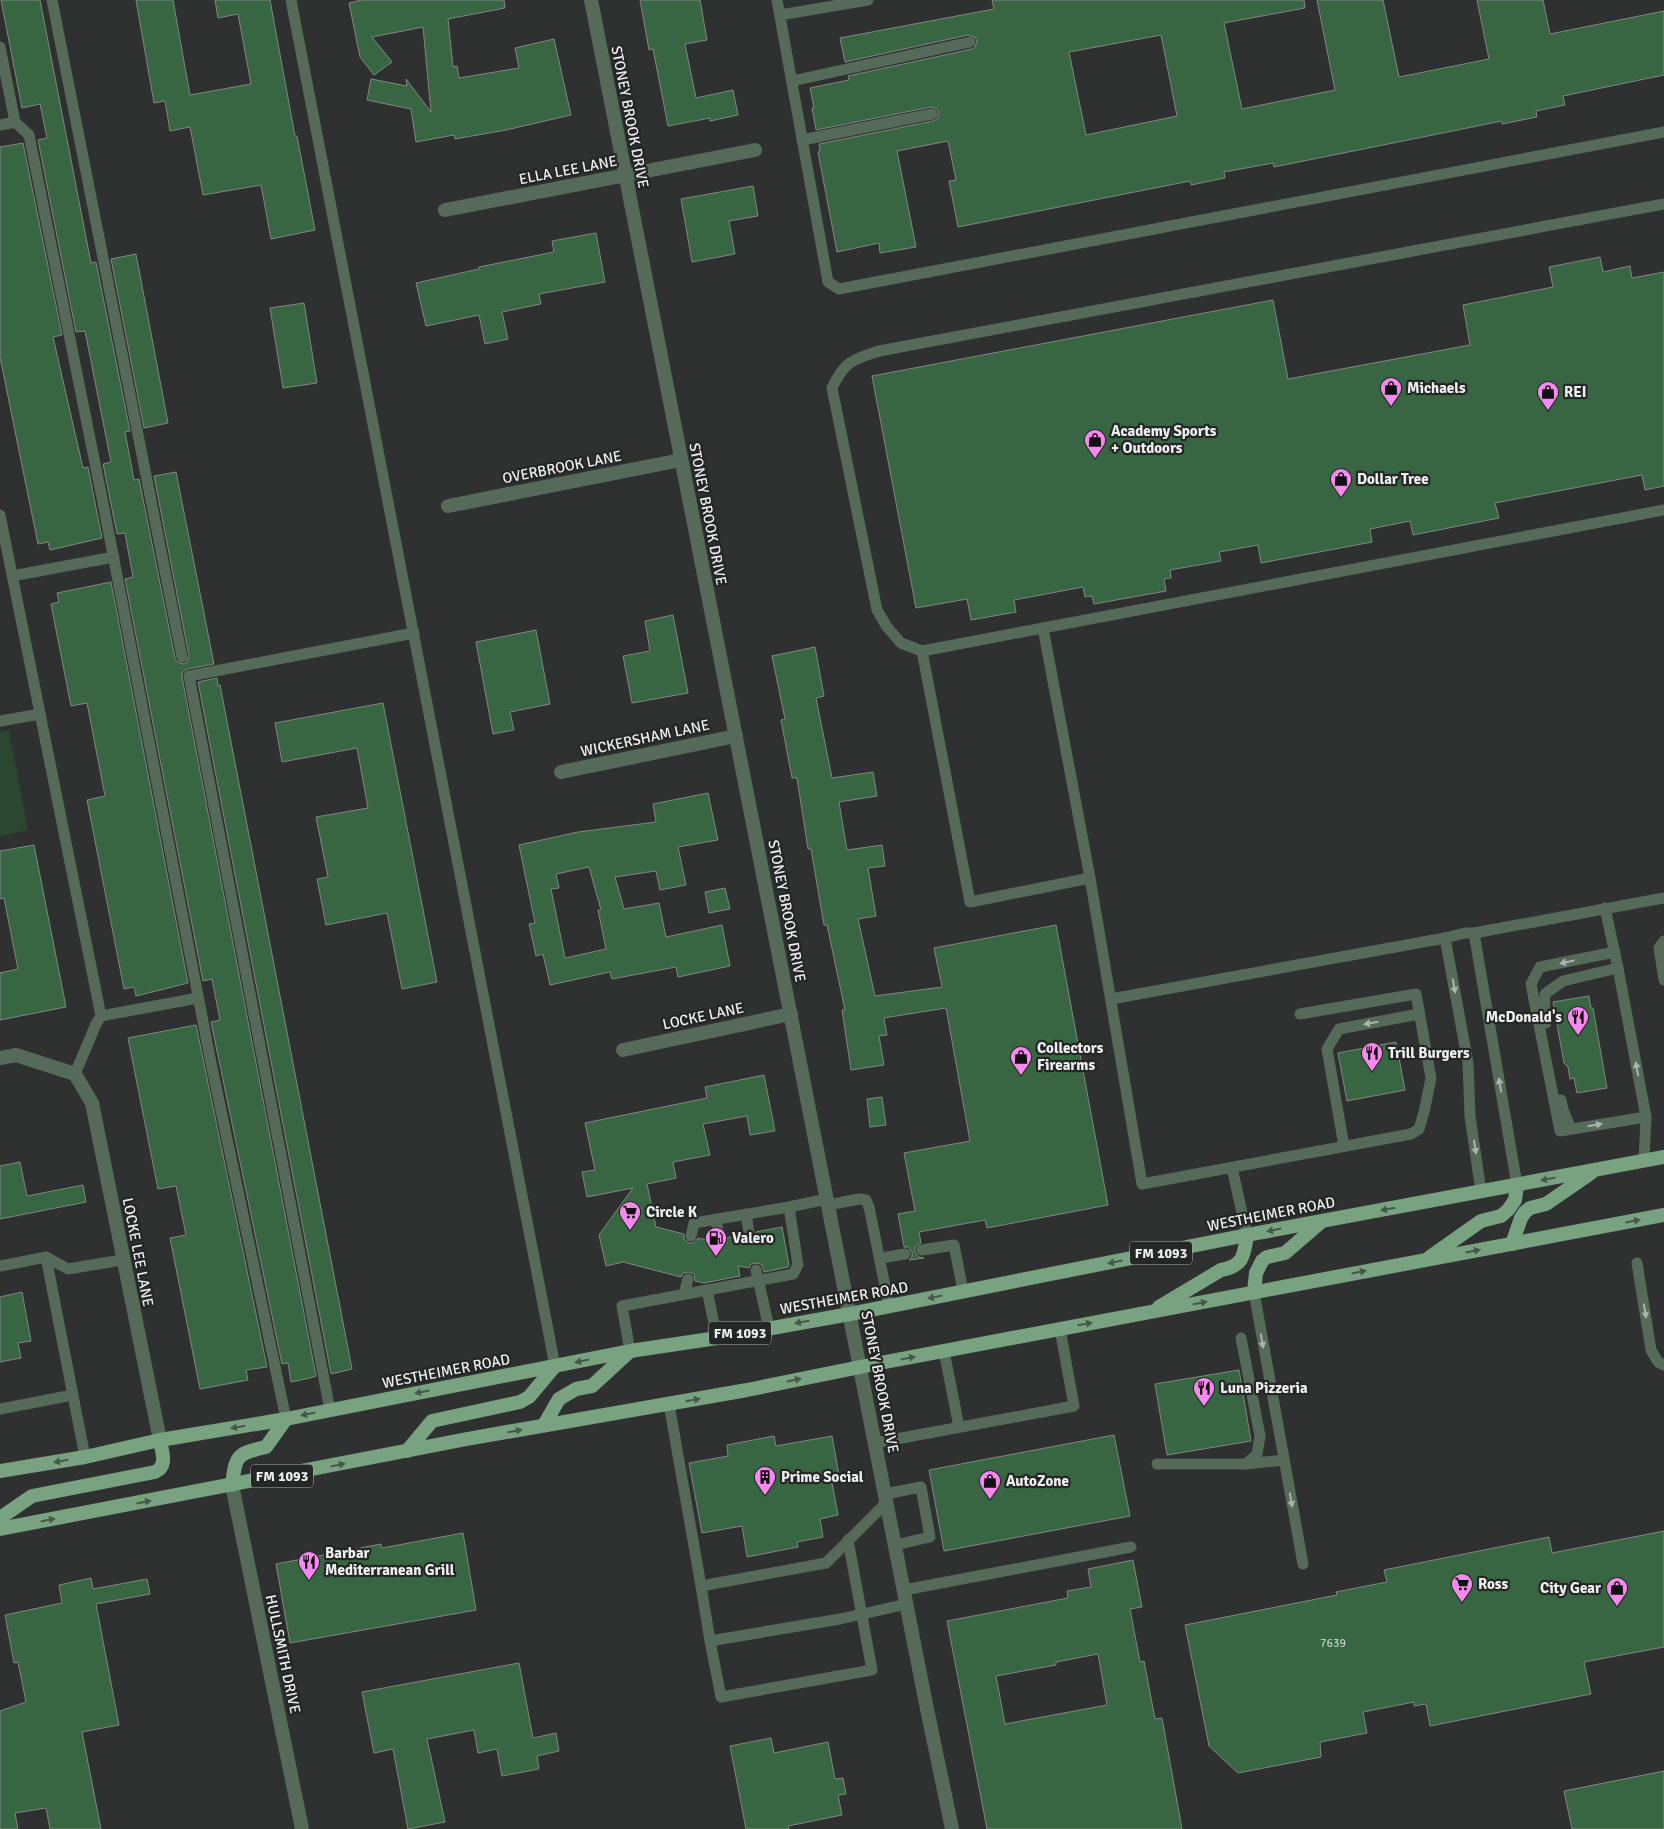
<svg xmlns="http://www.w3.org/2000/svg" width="1664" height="1829" viewBox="0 0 1664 1829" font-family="Signika,sans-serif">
  <rect width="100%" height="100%" fill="#2e312f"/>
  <polygon fill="#2b4731" points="9,730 28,830 0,836 0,732"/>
  <g fill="#386642" stroke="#828683" fill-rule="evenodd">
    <polygon points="1,0 40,0 91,263 96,262 130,431 125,432 134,480 139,479 175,658 177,662 183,664 187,662 189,656 154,476 176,472 214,664 187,669 182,673 182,677 316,1376 310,1378 291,1382 288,1363 282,1364 211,1022 220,1020 212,979 203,981 125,579 133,577 125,533 117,534 103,464 111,462 85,331 76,332 38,140 47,138 40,104 22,108"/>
    <polygon points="136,0 173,0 190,95 251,84 238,14 218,18 215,0 270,0 295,136 297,136 315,230 271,239 261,185 203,195 190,127 170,131 165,101 154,103"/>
    <polygon points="362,0 504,0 505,8 448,19 453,67 457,66 459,78 519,68 515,48 554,39 571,115 506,130 455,139 454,135 416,142 411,109 367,100 371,79 407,86 406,79 431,112 423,27 372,37 392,62 374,75 360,57 349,3"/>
    <polygon points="640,0 700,0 707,40 685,44 696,98 733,90 738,115 710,121 710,118 668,126 653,49 649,50"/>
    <path d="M 992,0 L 1304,0 L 1305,8 L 1224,23 L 1242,109 L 1335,90 L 1317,0 L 1383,0 L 1399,77 L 1489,59 L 1477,0 L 1543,0 L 1550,34 L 1664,11 L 1664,75 L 1563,96 L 1565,105 L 1536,111 L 1537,117 L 1502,124 L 1502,121 L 1274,167 L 1273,163 L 1224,172 L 1225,178 L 1191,185 L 1190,181 L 958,227 L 949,181 L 956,180 L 948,141 L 897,151 L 916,247 L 880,253 L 879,243 L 837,252 L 818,152 L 820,151 L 819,144 L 933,121 L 937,119 L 939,113 L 937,109 L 931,107 L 816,130 L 812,108 L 814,108 L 810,88 L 849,80 L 848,76 L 972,49 L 975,47 L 977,41 L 975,37 L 968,35 L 845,62 L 840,38 L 994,9 ZM 1161,35 L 1177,116 L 1086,135 L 1069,52 Z"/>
    <polygon points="23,143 62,335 53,337 83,468 88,467 102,538 50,550 48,542 38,544 0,357 0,147"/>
    <polygon points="753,186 758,216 729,221 735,254 692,262 681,199"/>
    <polygon points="596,233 605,282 539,294 541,304 502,312 508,339 485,344 479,315 426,326 416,283 479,269 479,267 554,252 552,241"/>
    <polygon points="136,254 168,423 144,428 111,259"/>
    <polygon points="1600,257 1603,272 1630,266 1632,278 1664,272 1664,486 1645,490 1642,475 1495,503 1499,518 1413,535 1410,521 1370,529 1372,542 1261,563 1258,545 1219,552 1221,561 1170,570 1171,578 1164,579 1166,591 1094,604 1092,596 1085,597 1083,587 1014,600 1016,612 971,620 967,599 916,608 872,376 1273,300 1288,379 1470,345 1463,305 1553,287 1549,267"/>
    <polygon points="304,303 317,383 283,388 270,308"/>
    <polygon points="111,582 188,983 136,996 134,987 124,989 87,800 105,796 87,703 71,706 51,604 59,602 57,593"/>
    <polygon points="673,615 688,693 632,703 623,656 650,651 645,621"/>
    <polygon points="536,630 550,704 510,712 514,730 493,734 476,642"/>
    <polygon points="815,647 824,696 816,698 832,778 873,772 877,796 839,802 847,850 882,845 885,866 868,868 876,916 858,919 875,996 942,987 934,948 1056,925 1108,1205 987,1228 985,1220 919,1232 921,1243 915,1247 915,1252 919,1257 924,1258 909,1260 912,1257 912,1252 908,1247 904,1247 898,1214 915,1211 904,1153 970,1141 946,1008 884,1018 887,1035 879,1036 884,1065 851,1070 842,1010 845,1010 827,925 824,925 811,849 808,849 797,778 792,778 781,720 785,719 772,656"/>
    <polygon points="217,678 218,686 220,685 352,1369 331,1374 198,682"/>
    <polygon points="383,703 437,982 402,989 387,913 326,925 317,879 328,877 316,817 368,808 357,748 282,762 275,723"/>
    <path d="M 708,793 L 718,840 L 678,847 L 686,885 L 660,890 L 656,871 L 615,877 L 624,909 L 659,903 L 666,937 L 722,925 L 730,966 L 678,977 L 676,967 L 612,979 L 610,972 L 550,985 L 543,954 L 536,956 L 529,924 L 535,923 L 519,845 L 578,832 L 656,822 L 653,804 ZM 589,867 L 601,910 L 598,910 L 606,949 L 565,958 L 551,889 L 559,888 L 556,874 Z"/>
    <polygon points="34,845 66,1007 0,1020 0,973 18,969 4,898 0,899 0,851"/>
    <polygon points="725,888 730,909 709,913 705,892"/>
    <polygon points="1589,996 1591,1008 1593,1008 1607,1088 1577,1093 1574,1078 1570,1079 1568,1067 1564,1063 1553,1002"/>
    <polygon points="196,1025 267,1367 246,1370 248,1380 200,1389 170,1238 186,1235 176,1186 158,1189 128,1038"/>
    <polygon points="1396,1042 1405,1090 1347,1101 1338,1053"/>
    <polygon points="764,1075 775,1131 750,1135 747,1116 703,1124 710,1155 673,1162 676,1178 647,1184 656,1227 684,1234 684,1239 689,1243 694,1243 698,1238 712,1241 716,1246 720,1246 724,1245 726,1238 742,1234 746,1240 751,1240 756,1236 756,1232 782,1227 789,1265 788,1267 764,1272 762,1265 758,1263 751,1264 749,1268 738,1266 740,1276 704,1283 695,1281 694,1274 689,1272 683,1273 681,1277 623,1262 606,1266 599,1235 633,1188 587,1197 582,1172 595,1170 585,1123 707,1098 705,1087"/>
    <polygon points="882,1097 886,1125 870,1127 867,1099"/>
    <polygon points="20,1162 27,1196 83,1185 86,1202 0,1219 0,1166"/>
    <polygon points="22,1292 31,1341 18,1343 21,1358 0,1362 0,1297"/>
    <polygon points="1239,1370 1251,1441 1167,1455 1155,1384"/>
    <polygon points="1114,1435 1130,1516 944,1551 929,1470"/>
    <polygon points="774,1436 776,1446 832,1436 839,1475 831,1477 838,1515 820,1519 823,1537 797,1542 798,1547 747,1557 742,1526 702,1533 689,1463 728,1456 727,1445"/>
    <polygon points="1664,1531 1664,1647 1584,1662 1591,1694 1430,1726 1426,1704 1414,1706 1414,1702 1363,1712 1367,1733 1320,1742 1321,1757 1238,1773 1209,1746 1185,1625 1337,1595 1336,1592 1387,1582 1384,1570 1549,1537 1552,1553"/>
    <polygon points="463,1533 476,1610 290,1643 276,1564 381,1544 382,1548"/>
    <path d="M 1133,1560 L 1142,1607 L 1130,1609 L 1140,1662 L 1144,1661 L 1155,1719 L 1162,1718 L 1182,1829 L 987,1829 L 947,1621 L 1068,1598 L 1067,1591 L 1091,1587 L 1088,1569 ZM 1098,1654 L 1107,1705 L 1005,1724 L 996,1676 L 1056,1665 L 1056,1662 Z"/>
    <polygon points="91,1578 93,1589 147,1579 150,1594 96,1604 119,1725 82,1732 101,1829 50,1829 46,1808 15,1813 18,1829 0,1829 0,1711 26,1702 18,1662 14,1663 5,1615 62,1603 59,1585"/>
    <polygon points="519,1663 533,1738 556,1733 559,1751 537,1756 539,1769 502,1776 497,1749 478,1753 474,1730 427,1739 445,1822 408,1829 393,1749 374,1753 362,1692"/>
    <polygon points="771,1738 774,1753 828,1742 835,1779 843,1778 846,1794 838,1795 842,1815 788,1826 789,1829 746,1829 730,1746"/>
    <polygon points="1664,1771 1664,1829 1572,1829 1564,1791"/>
  </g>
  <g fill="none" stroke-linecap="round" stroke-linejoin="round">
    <g stroke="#566a59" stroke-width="11">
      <polyline points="52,0 182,657"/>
      <polyline points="291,0 555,1366"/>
      <polyline points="777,0 828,282 839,289 1664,132"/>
      <polyline points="780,15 868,0"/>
      <polyline points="0,47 15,122"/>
      <polyline points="792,81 970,42"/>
      <polyline points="0,125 15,122 29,135 103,503 210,1058 286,1419"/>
      <polyline points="802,140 932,114"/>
      <path d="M 1664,204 L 879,351 C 853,359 844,362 832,388 L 877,610 L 887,627 L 901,643 L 922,651 L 1664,510"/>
      <polyline points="0,515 101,1016 96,1024 75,1074"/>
      <polyline points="12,576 114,557"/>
      <polyline points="1043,628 1090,878 1142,1184 1411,1134 1419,1129 1424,1112 1431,1078 1416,994 1300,1014"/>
      <polyline points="922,651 970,902 1090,878"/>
      <polyline points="0,721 40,714"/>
      <polyline points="1605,908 1618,968 1646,1117 1644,1161"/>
      <polyline points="1474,933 1517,1185"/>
      <polyline points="1445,938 1468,1063 1470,1116 1481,1192"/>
      <polyline points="1664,941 1659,948 1664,980"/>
      <polyline points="1615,952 1540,967 1531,984 1560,1131 1646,1117"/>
      <polyline points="1111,999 1445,938 1465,933 1474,933 1664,898"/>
      <polyline points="101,1016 198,998"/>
      <polyline points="1546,1023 1544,1014 1545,994 1563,981 1618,968"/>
      <polyline points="1561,1100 1563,1110 1571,1129"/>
      <polyline points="1344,1146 1327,1049 1339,1029 1419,1014"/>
      <polyline points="1232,1168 1247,1235"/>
      <polyline points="828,1205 859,1199 866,1200 869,1207 889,1306"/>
      <polyline points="746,1214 749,1233"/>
      <polyline points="716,1219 719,1239"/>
      <polyline points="691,1236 694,1223 789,1207"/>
      <polyline points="922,1250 954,1245 963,1291"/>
      <polyline points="46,1257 85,1457"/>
      <polyline points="881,1258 905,1254"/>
      <polyline points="1637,1263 1651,1350 1658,1362 1664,1365"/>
      <polyline points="0,1266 46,1257 68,1269 122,1260"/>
      <polyline points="756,1270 769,1328"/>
      <polyline points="707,1290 717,1338"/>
      <polyline points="1254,1292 1303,1564"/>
      <polyline points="684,1294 688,1279"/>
      <polyline points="630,1351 622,1306 793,1274 798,1265 789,1207 827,1199"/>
      <polyline points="944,1351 959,1427"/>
      <polyline points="669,1404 701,1586"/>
      <polyline points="0,1409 73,1395"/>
      <polyline points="330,1410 189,676 414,633"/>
      <polyline points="875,1443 1074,1406 1060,1329"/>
      <polyline points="1157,1464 1246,1464 1257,1454 1260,1436 1241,1338"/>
      <polyline points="1246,1464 1284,1460"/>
      <polyline points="885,1494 921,1487 930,1537 895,1545"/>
      <polyline points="887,1502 826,1563 701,1586 710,1641 840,1619 907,1604"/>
      <polyline points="904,1590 1131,1547"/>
      <polyline points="710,1641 721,1697 872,1670 848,1540"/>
    </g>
    <g stroke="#566a59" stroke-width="14">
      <polyline points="445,210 755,150"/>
      <polyline points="448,506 681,460"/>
      <polyline points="561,772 736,736"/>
      <polyline points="623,1050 791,1014"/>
      <polyline points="0,1058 16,1055 75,1074 92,1103 160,1440"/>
      <polyline points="232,1485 302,1829"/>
    </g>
    <polyline stroke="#566a59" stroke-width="14" points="591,0 926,1704 952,1829"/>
    <g stroke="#79a280" stroke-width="14">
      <polyline points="1512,1244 1521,1218 1525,1212 1530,1208 1546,1204 1591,1173"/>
      <polyline points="1430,1257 1481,1221 1501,1216 1508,1210 1515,1200 1517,1185"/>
      <polyline points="1254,1292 1256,1273 1262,1261 1267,1257 1285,1253 1321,1222"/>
      <path d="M 1159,1307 L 1221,1270 C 1244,1266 1244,1255 1247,1235"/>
      <polyline points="544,1425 559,1399 576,1389 592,1386 629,1352"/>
      <polyline points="407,1451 432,1421 520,1402 529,1397 555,1366"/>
      <polyline points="0,1471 85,1457 160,1440 286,1419 630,1351 717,1338 850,1314 1247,1235 1664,1157"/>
      <path d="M 232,1485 C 236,1455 236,1454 266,1447 L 286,1419"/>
      <path d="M 0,1518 L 32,1496 L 155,1472 C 168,1466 162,1453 160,1440"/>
      <polyline points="0,1529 467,1439 747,1390 880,1363 1664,1215"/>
    </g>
  </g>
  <defs><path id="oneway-solid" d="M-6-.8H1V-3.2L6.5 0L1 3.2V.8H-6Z" transform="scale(1.25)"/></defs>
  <g fill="#aab4ac">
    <use href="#oneway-solid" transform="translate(1567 962) rotate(168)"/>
    <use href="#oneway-solid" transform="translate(1454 986) rotate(80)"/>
    <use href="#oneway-solid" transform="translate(1371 1023) rotate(170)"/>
    <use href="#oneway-solid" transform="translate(1637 1069) rotate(-100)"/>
    <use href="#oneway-solid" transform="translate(1500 1085) rotate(-100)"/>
    <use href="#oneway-solid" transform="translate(1595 1125) rotate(-9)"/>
    <use href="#oneway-solid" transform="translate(1475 1147) rotate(82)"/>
    <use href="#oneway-solid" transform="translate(1645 1311) rotate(81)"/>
    <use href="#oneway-solid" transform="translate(1262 1341) rotate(80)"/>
    <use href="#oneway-solid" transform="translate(1291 1500) rotate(80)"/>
  </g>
  <g fill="#465849">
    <use href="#oneway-solid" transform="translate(1548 1179) rotate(169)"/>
    <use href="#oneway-solid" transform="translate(1388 1209) rotate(170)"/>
    <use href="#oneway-solid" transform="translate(1633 1221) rotate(-11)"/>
    <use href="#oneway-solid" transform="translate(1274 1230) rotate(169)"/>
    <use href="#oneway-solid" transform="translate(1473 1251) rotate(-11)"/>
    <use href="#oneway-solid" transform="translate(1115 1262) rotate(169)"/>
    <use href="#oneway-solid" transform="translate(1359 1272) rotate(-11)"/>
    <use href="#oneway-solid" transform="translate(935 1297) rotate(169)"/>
    <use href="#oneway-solid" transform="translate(1200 1303) rotate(-11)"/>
    <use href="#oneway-solid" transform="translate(802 1322) rotate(170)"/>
    <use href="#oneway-solid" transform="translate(1085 1324) rotate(-10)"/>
    <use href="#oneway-solid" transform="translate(908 1358) rotate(-11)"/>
    <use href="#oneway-solid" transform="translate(582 1361) rotate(168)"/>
    <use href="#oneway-solid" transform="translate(794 1380) rotate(-11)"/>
    <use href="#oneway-solid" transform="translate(422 1392) rotate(169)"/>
    <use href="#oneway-solid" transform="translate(693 1400) rotate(-10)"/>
    <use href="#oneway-solid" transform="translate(308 1414) rotate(168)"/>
    <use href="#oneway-solid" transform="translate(238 1427) rotate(170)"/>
    <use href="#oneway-solid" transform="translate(515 1431) rotate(-10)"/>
    <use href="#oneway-solid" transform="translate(61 1461) rotate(170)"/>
    <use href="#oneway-solid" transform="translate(338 1465) rotate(-11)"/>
    <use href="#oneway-solid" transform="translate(144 1502) rotate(-11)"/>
    <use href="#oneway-solid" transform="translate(48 1520) rotate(-11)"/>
  </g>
  <defs>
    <g id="shop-pin" transform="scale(1.125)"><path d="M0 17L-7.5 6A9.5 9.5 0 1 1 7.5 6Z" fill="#f689ee" stroke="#242725"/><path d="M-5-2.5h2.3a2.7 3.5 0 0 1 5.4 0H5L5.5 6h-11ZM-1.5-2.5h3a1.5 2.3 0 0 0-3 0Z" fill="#111"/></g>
    <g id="restaurant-pin" transform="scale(1.125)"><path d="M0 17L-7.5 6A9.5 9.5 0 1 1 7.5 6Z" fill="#f689ee" stroke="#242725"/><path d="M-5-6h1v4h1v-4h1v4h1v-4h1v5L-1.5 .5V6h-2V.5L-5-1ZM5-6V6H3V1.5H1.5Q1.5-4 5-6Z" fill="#111"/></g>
    <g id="supermarket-pin" transform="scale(1.125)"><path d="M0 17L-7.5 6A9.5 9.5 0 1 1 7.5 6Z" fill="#f689ee" stroke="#242725"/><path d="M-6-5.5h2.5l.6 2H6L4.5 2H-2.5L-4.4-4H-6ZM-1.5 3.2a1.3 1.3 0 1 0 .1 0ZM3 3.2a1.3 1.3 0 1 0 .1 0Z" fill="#111"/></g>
    <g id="fuel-pin" transform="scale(1.125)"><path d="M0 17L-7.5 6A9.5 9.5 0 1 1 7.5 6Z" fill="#f689ee" stroke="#242725"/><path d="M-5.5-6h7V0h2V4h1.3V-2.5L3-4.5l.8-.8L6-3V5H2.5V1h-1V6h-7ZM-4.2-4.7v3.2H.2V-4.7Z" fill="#111"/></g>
    <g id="building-pin" transform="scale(1.125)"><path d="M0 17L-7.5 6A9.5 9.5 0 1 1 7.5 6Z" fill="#f689ee" stroke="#242725"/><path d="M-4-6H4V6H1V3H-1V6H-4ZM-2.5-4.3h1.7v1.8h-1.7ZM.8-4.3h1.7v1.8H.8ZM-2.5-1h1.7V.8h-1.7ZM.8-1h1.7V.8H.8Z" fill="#111"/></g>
  </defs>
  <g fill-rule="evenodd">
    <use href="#shop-pin" x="1391" y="388"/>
    <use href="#shop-pin" x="1548" y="392"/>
    <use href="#shop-pin" x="1095" y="440"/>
    <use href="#shop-pin" x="1341" y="479"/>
    <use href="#restaurant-pin" x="1578" y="1017"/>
    <use href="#restaurant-pin" x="1372" y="1053"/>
    <use href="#shop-pin" x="1021" y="1057"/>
    <use href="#supermarket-pin" x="630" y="1212"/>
    <use href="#fuel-pin" x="716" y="1238"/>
    <use href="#restaurant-pin" x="1204" y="1388"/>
    <use href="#building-pin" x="765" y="1477"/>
    <use href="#shop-pin" x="990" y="1481"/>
    <use href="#restaurant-pin" x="309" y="1562"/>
    <use href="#supermarket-pin" x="1462" y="1584"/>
    <use href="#shop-pin" x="1617" y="1588"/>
  </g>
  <g text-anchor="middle" stroke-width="4.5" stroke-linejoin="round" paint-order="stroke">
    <g font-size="12" fill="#c0cec4">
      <text x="1333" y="1647">7639</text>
    </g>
    <g fill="#242725" stroke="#b1b4b2" stroke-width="1">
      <rect x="1130" y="1241.5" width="62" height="23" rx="4"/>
      <rect x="709" y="1321.5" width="62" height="23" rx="4"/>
      <rect x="251" y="1464.5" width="62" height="23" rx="4"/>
    </g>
    <g font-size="14" font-weight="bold" fill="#eef0ef">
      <text x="1161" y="1258">FM 1093</text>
      <text x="740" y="1338">FM 1093</text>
      <text x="282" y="1481">FM 1093</text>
    </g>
    <g font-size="15" fill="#eef0ef" stroke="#242725">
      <text transform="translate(630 117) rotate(79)" y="5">STONEY BROOK DRIVE</text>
      <text transform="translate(568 170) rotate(-11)" y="5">ELLA LEE LANE</text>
      <text transform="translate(562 467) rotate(-11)" y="5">OVERBROOK LANE</text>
      <text transform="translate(708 514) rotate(79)" y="5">STONEY BROOK DRIVE</text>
      <text transform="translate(645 738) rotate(-12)" y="5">WICKERSHAM LANE</text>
      <text transform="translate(787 911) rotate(79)" y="5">STONEY BROOK DRIVE</text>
      <text transform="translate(703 1016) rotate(-12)" y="5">LOCKE LANE</text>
      <text transform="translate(1271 1214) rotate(-11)" y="5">WESTHEIMER ROAD</text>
      <text transform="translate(138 1252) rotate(79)" y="5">LOCKE LEE LANE</text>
      <text transform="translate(844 1298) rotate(-10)" y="5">WESTHEIMER ROAD</text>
      <text transform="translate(446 1371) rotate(-11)" y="5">WESTHEIMER ROAD</text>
      <text transform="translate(880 1382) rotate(79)" y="5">STONEY BROOK DRIVE</text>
      <text transform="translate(283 1654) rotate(78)" y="5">HULLSMITH DRIVE</text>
    </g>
    <g font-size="15" font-weight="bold" fill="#eef0ef" stroke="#242725" text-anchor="start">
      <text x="1407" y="393">Michaels</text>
      <text x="1564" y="397">REI</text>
      <text x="1111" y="436">Academy Sports<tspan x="1111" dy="17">+ Outdoors</tspan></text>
      <text x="1357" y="484">Dollar Tree</text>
      <text x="1562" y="1022" text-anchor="end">McDonald's</text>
      <text x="1037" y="1053">Collectors<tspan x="1037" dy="17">Firearms</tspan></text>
      <text x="1388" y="1058">Trill Burgers</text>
      <text x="646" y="1217">Circle K</text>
      <text x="732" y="1243">Valero</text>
      <text x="1220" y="1393">Luna Pizzeria</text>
      <text x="781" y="1482">Prime Social</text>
      <text x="1006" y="1486">AutoZone</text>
      <text x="325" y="1558">Barbar<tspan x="325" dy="17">Mediterranean Grill</tspan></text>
      <text x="1478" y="1589">Ross</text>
      <text x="1601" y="1593" text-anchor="end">City Gear</text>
    </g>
  </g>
</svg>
